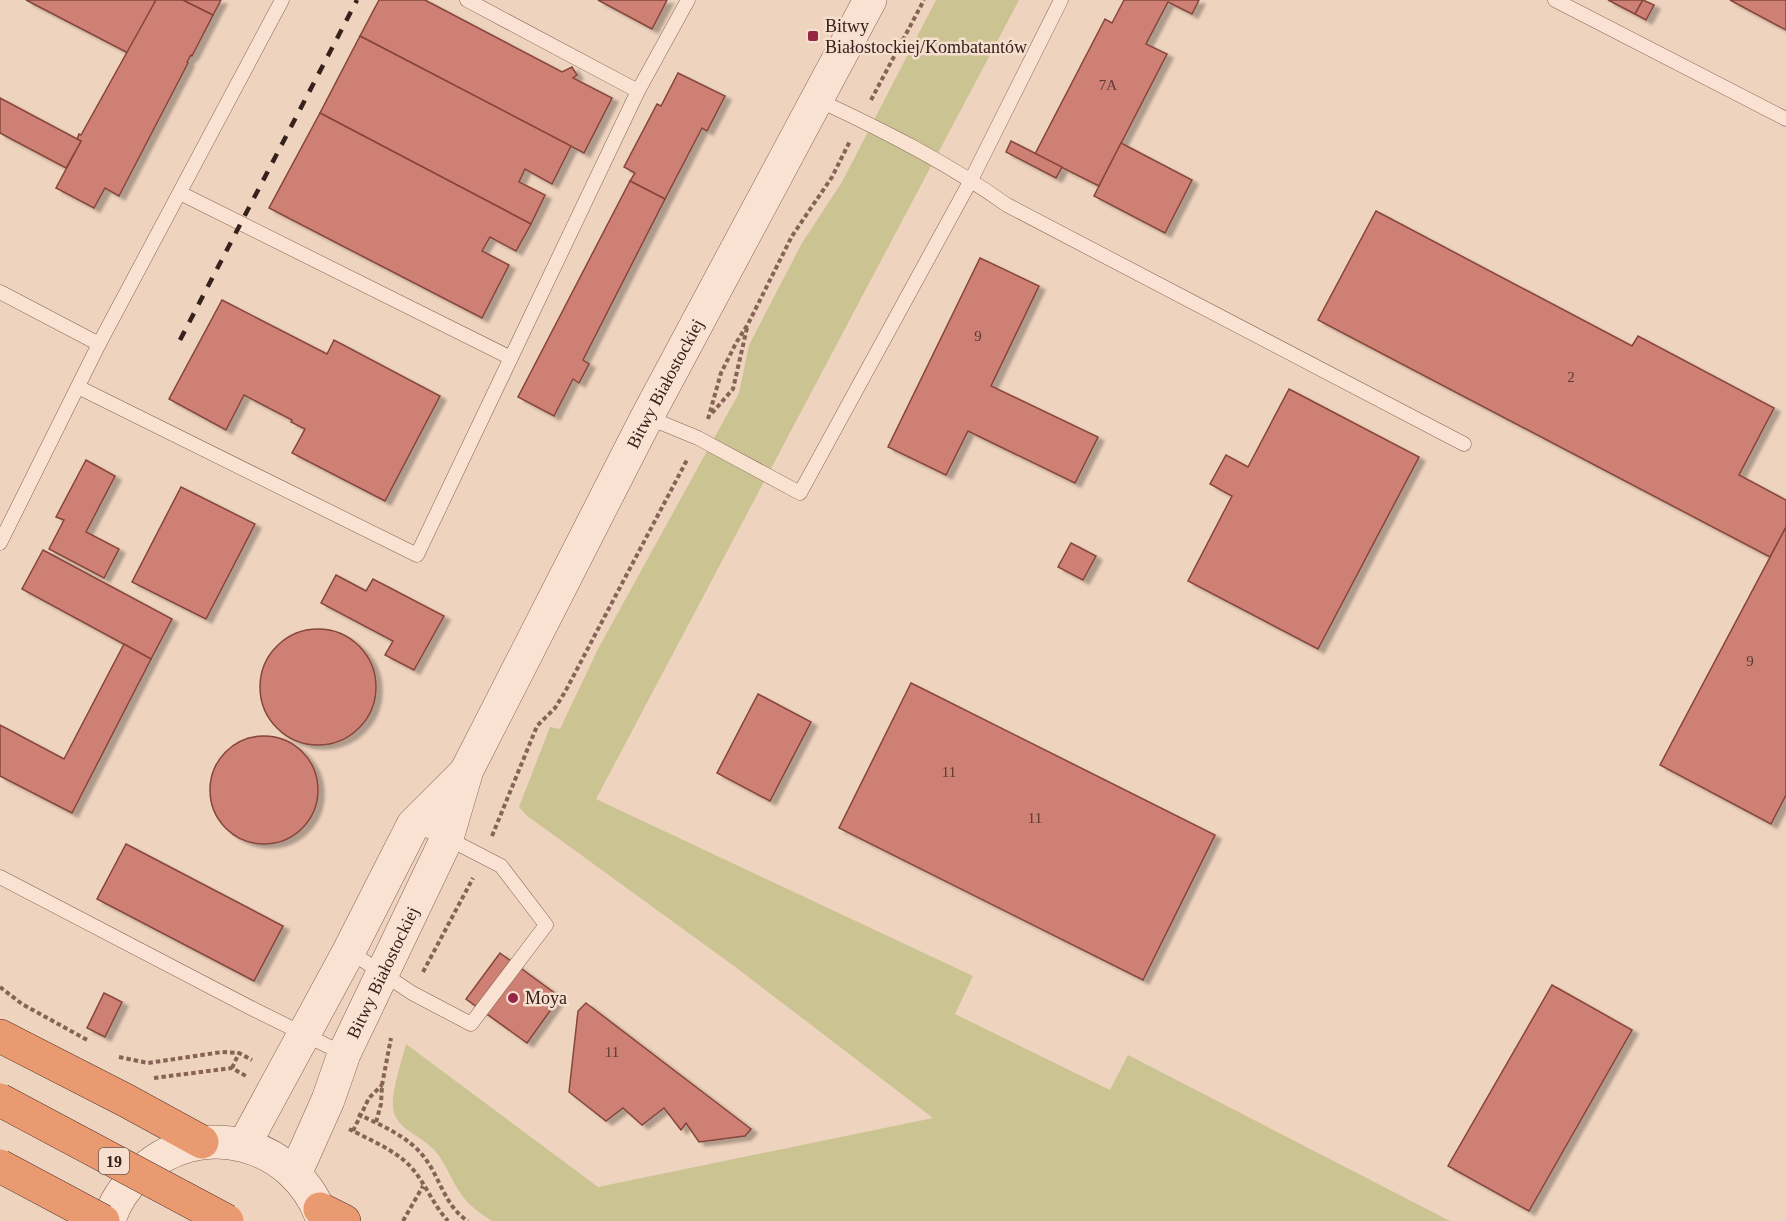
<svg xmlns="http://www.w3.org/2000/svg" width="1786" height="1221" viewBox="0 0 1786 1221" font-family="'Times New Roman',serif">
  <defs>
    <filter id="shadow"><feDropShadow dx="6" dy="4" stdDeviation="1.5" flood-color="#0004"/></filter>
  </defs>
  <rect width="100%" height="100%" fill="#eed3be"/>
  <path fill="#ccc392" d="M 936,0 L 1019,0 L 596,799 L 973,976 L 955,1014 L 1110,1090 L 1128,1055 L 1450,1221 L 492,1221 C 481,1214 468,1205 461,1194 C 450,1179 445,1159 431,1147 C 420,1136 399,1129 394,1113 C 389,1097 402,1061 406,1044 L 598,1187 L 933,1118 L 734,966 L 526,815 L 519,807 L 550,727 L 560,729 L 598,649 L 739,393 L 749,345 L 802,243 L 842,182 Z"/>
  <g fill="#cd8073" stroke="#86453c" stroke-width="1.5" filter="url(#shadow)">
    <polygon points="26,0 156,0 128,53"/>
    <polygon points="156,0 183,0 213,15 192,56 191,55 187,62 188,63 119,196 105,188 94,208 56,188 81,141 77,139 79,134 81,135"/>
    <polygon points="183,0 221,0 213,15"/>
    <polygon points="379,0 425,0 562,72 572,67 577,75 573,78 612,98 584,153 360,36"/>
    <polygon points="598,0 667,0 652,29"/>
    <polygon points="1124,0 1199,0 1192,14 1168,2 1146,44 1167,54 1099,186 1035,154 1105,19 1112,23"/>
    <polygon points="1608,0 1643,0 1635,14"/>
    <polygon points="1643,0 1654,5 1646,20 1635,14"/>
    <polygon points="1730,0 1786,0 1786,30"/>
    <polygon points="360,36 571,146 552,184 525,169 519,182 545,195 531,224 320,113"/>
    <polygon points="678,73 725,96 707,131 702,128 665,199 630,181 635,173 624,167 657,104 661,106"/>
    <polygon points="0,98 81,141 66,168 0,133"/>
    <polygon points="320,113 531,224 516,251 490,237 482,251 509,265 482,318 269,208"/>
    <polygon points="1011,141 1062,167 1056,178 1006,152"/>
    <polygon points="1121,143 1192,180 1165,233 1094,196"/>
    <polygon points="630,181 665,199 583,360 589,364 579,383 573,379 554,416 518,397"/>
    <polygon points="1376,211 1632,346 1638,336 1774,408 1739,475 1786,500 1786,527 1770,557 1318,320"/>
    <polygon points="980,258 1039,286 991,386 1098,437 1075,483 968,431 946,475 888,447"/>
    <polygon points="222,300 327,354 334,340 440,396 385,501 292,453 305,429 291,422 292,420 244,395 226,430 169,399"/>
    <polygon points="1289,389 1419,457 1318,649 1188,581 1232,496 1210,484 1226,455 1248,467"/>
    <polygon points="86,460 115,476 86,532 119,549 104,578 49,549 64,520 56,517"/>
    <polygon points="181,487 255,524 206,619 132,582"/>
    <polygon points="1786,527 1786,795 1771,824 1660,765"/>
    <polygon points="1071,543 1096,556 1083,580 1058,567"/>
    <polygon points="43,550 172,619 151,659 22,589"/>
    <polygon points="336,575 366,591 373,579 444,616 414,670 385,655 393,641 321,603"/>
    <circle cx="318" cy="687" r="58"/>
    <polygon points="124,644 151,659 72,813 0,776 0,725 64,759"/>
    <polygon points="911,683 1215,835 1143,980 839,828"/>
    <polygon points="758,694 811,722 770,801 717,773"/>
    <circle cx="264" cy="790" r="54"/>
    <polygon points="126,844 283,926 254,981 97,899"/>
    <polygon points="500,953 560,997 527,1043 466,999"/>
    <polygon points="1552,985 1632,1030 1529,1211 1448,1166"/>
    <polygon points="104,993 122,1002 105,1037 87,1028"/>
    <polygon points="586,1003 751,1129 745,1136 699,1142 686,1123 681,1130 664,1108 642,1125 623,1108 606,1121 569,1092 578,1011"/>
  </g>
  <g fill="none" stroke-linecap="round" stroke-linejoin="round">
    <g stroke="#876357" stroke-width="15">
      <g id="service">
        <polyline points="467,0 638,91 688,0"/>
        <polyline points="1555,0 1786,119"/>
        <path d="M 818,100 C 883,130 948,163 1007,205 L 1464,444"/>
        <polyline points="180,193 511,358"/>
        <polyline points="0,292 99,344"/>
        <polyline points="78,387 417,555 638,91"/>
        <polyline points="647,417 698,438 800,493 971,180 1061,0"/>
        <polyline points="0,543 99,344 282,0"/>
        <polyline points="0,877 255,1010 344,1054"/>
        <polyline points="349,951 412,993 471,1024 546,925 501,866 447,838 413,825"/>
      </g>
    </g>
    <g stroke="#876357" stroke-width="34">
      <g id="tertiary">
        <polyline points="244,1145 349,951 413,825 466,772"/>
        <path id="s1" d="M 295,1174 L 328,1100 L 344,1054 L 447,838 L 467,770 L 647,417 L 870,0"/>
        <path d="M 109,1221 C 114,1203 124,1188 138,1175 C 198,1115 297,1141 323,1221"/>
      </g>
    </g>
    <g stroke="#54332b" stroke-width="34">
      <g id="trunk">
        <polyline points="0,1036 127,1101 202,1142"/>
        <polyline points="320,1209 344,1221"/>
      </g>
    </g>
    <g stroke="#876357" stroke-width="4" stroke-dasharray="4.5 3" stroke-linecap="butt">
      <polyline points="871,100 924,0"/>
      <polyline points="712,413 733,389 747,328"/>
      <polyline points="708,419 721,373 736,343 748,324 792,236 832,177 850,141"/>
      <polyline points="492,836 537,726 555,708 565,692 688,458"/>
      <polyline points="423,972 473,878"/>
      <polyline points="0,987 22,1004 89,1041"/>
      <polyline points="119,1057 148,1063 222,1052 239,1053 252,1060"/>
      <polyline points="232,1068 239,1053"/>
      <polyline points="154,1078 232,1068 246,1076"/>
      <path d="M 358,1114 C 380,1125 408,1136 424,1157 C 440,1177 445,1207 468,1221"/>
      <polyline points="376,1122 381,1104 382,1085 391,1038"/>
      <path d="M 349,1129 C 368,1139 395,1150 410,1166 C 425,1182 433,1205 448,1221"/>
      <polyline points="353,1131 369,1098 382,1085"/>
      <polyline points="403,1221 423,1186"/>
    </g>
    <use href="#service" stroke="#f9e2d1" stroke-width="14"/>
    <use href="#tertiary" stroke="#f9e2d1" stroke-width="33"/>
    <use href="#trunk" stroke="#ea9a70" stroke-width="33"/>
    <polyline stroke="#36211c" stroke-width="4.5" stroke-dasharray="10 10" stroke-linecap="butt" points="180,340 357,0"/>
    <g stroke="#54332b" stroke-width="34" stroke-linecap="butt">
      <g id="trunk-bridge">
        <polyline points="0,1100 227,1221"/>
        <polyline points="0,1166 103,1221"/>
      </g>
    </g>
    <use href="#trunk-bridge" stroke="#ea9a70" stroke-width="33"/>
  </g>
  <g fill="#972645" stroke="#f6dfce" stroke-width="2">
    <rect x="807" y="30" width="12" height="12" rx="3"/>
    <circle cx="513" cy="998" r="6"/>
  </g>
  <g text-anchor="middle" stroke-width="5" stroke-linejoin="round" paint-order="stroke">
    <g font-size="15" fill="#5c3932">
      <text x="1108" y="90">7A</text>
      <text x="978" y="341">9</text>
      <text x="1571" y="382">2</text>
      <text x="1750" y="666">9</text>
      <text x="949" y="777">11</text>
      <text x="1035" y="823">11</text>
      <text x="612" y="1057">11</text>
    </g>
    <rect fill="#f6dfce" stroke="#705a51" stroke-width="1.5" x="99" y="1148" width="30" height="26" rx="4.5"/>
    <g font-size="16" font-weight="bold" fill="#36211c">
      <text x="114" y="1167">19</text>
    </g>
    <g font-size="18" fill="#36211c" stroke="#f6dfce" text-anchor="start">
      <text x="825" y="32">Bitwy<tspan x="825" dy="21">Białostockiej/Kombatantów</tspan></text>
      <text x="525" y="1004">Moya</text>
    </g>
    <g font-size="18" fill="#36211c" stroke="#f6dfce">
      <text dy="6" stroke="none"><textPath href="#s1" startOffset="874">Bitwy Białostockiej</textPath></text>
      <text dy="6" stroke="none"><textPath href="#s1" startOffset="220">Bitwy Białostockiej</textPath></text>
    </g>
  </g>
</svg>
